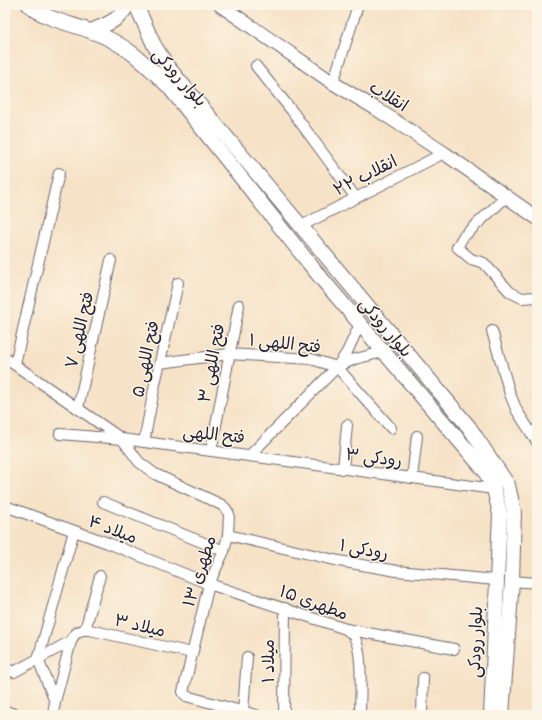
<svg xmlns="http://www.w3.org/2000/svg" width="542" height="720" viewBox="0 0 542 720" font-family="Itim,'Playpen Sans Arabic',sans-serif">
  <rect width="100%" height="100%" fill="#fcf5e5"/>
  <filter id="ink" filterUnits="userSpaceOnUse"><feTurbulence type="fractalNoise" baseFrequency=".025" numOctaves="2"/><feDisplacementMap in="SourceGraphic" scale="8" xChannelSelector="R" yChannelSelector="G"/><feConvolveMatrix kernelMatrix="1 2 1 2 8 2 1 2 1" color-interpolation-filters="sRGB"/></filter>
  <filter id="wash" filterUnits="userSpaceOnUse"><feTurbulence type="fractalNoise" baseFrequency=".012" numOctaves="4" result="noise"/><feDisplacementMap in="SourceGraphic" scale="16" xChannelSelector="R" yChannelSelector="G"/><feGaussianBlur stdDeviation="0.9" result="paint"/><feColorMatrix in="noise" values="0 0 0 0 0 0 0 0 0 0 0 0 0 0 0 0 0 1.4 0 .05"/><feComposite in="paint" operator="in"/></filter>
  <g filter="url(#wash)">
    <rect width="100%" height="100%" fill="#f6e2c6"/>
  </g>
  <g filter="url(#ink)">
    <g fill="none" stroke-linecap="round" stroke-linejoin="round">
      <g stroke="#6c656c" stroke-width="12">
        <g id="minor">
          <polyline points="256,66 292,111 356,198"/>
          <polyline points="333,83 358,5"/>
          <polyline points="506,197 463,237 457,247 471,259 484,263 510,292 522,298 537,297"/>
          <polyline points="301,226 444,153"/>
          <polyline points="492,331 510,394 517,411 537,442"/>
          <polyline points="5,358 122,439 139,462 155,474 222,505 226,509 229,514 228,535 224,551 209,584 183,692 186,696 256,715"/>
          <polyline points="160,363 229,354 311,359 337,367"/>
          <polyline points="15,364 59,173"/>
          <polyline points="337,367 391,428"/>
          <polyline points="337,367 355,359 383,352"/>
          <polyline points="78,408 111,260"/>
          <polyline points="60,434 122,439 494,489"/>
          <polyline points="144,442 155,384 178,283"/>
          <polyline points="211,451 239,305"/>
          <polyline points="249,456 337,367 347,352 360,324"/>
          <polyline points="343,469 347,425"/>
          <polyline points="412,478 417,436"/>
          <polyline points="103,502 224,551"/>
          <path d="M 5,506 L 108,543 L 209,584 L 346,629 C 348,631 351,633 353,635 C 364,650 360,696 360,715"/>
          <polyline points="228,535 339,561 397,571 496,580"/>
          <polyline points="512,581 537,583"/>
          <polyline points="346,629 454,649"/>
          <polyline points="85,630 100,576"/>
          <polyline points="5,668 14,672 71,641"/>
          <polyline points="55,702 38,659 74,531"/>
          <polyline points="5,711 18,715"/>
          <polyline points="243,712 247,657"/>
          <path d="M 53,715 L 55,702 L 71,641 C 75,632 80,629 90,630 L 192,653"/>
          <polyline points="284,715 285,608"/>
          <polyline points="422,715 423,678"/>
        </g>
      </g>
      <g stroke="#6c656c" stroke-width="15">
        <polyline id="tertiary" points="220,5 333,83 375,108 444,153 537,218"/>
      </g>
      <g stroke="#6c656c" stroke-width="16">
        <g id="secondary">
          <path d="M 29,5 C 47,20 69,23 90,31 C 124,42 145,63 169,87 L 316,272 L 485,471 L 494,489 L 500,514 L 491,715"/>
          <polyline points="136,5 154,45 167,66 469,427 508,485 514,512 512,581 502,715"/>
          <path d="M 91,31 C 105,25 121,20 127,5"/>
        </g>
      </g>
      <use href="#minor" stroke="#fff" stroke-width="10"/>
      <use href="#tertiary" stroke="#fff" stroke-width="13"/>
      <use href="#secondary" stroke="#fff" stroke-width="14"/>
    </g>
  </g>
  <g text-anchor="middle" stroke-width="3" stroke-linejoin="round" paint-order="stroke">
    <g font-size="17" fill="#22223b" stroke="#fcf5e5">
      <text transform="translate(180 77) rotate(48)" y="6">بلوار رودکی</text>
      <text transform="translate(389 96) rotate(32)" y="6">انقلاب</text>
      <text transform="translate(365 175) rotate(-27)" y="6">انقلاب ۲۲</text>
      <text transform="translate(386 327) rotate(50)" y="6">بلوار رودکی</text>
      <text transform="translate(79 330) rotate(-77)" y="6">فتح اللهی ۷</text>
      <text transform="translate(285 343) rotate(6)" y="6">فتح اللهی ۱</text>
      <text transform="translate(145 359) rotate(-78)" y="6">فتح اللهی ۵</text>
      <text transform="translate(211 363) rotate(-79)" y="6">فتح اللهی ۳</text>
      <text transform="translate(214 434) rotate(6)" y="6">فتح اللهی</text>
      <text transform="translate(374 457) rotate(7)" y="6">رودکی ۳</text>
      <text transform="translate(113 529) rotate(21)" y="6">میلاد ۴</text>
      <text transform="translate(364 549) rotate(11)" y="6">رودکی ۱</text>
      <text transform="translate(199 571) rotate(-72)" y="6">مطهری ۱۳</text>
      <text transform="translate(314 602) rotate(20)" y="6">مطهری ۱۵</text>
      <text transform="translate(140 625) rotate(13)" y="6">میلاد ۳</text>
      <text transform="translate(475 642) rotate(-88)" y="6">بلوار رودکی</text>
      <text transform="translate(268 661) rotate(-90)" y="6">میلاد ۱</text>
    </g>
  </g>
  <rect width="542" height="720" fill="none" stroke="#fcf5e5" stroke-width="20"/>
</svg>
